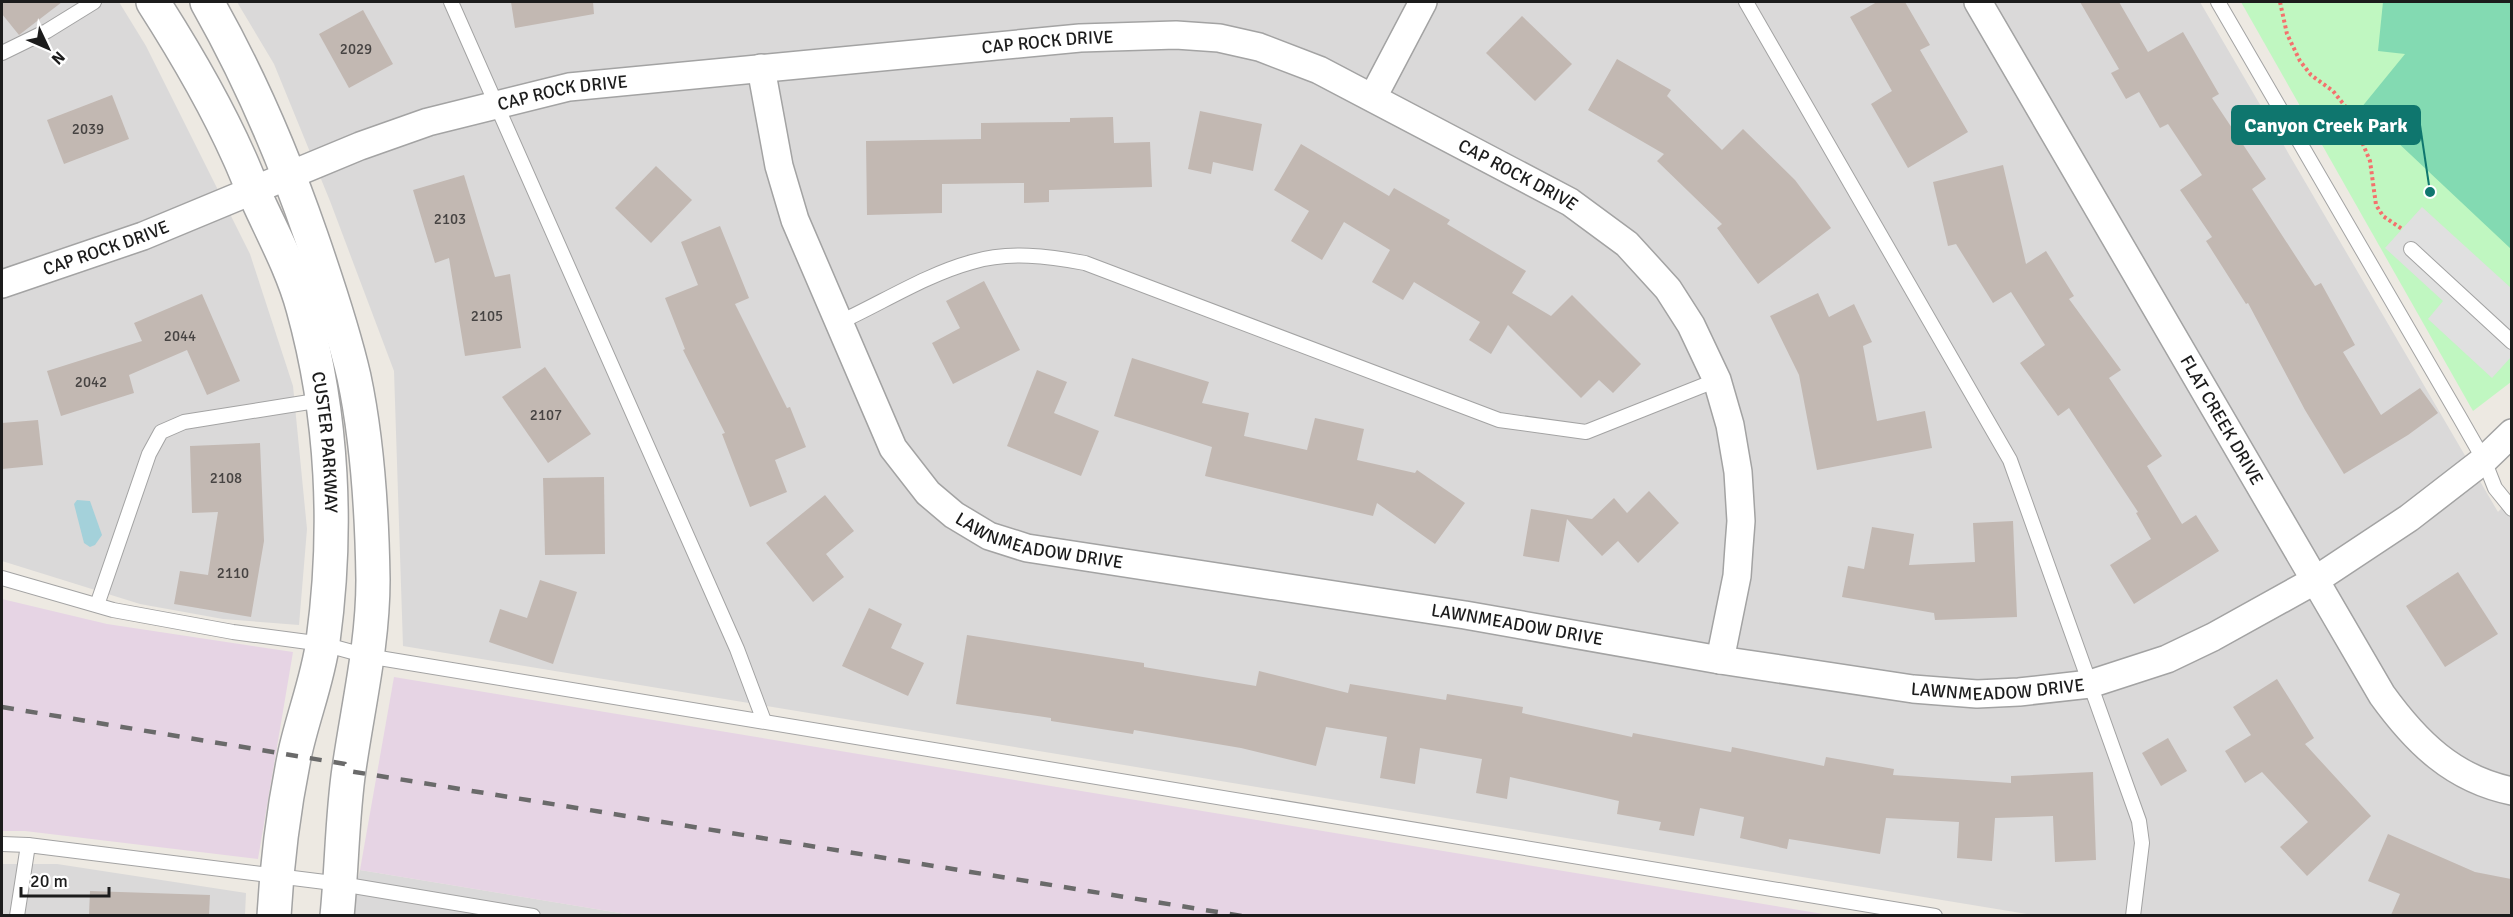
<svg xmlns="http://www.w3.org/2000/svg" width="2513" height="917" viewBox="0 0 2513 917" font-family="Signika,sans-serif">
  <rect width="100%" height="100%" fill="#ede9e2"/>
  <g fill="#dad9d9">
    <polygon points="2,2 119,2 146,46 250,254 293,386 307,529 299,625 223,619 140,604 2,561"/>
    <polygon points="237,2 2200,2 2498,512 2511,498 2511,915 2033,915 403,646 394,371 330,201 274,64"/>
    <polygon points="2,864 57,864 246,893 245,915 2,915"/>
    <polygon points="360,870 632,915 349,916"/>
  </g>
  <g fill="#e6d4e4">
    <polygon points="2,599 107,624 293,652 258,859 25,831 2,831"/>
    <polygon points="394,677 1829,915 632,915 360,870"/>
  </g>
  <polygon fill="#c0f7c1" points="2241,2 2511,2 2511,382 2473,411"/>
  <polygon fill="#83dab2" points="2383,2 2511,2 2511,249 2361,108 2405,54 2378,51"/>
  <polygon fill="#e0e0e0" points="2422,207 2511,288 2511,357 2492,378 2428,319 2443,301 2385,248"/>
  <polygon fill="#a4d1da" points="77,500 90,501 102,535 95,545 90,547 84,543 74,504"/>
  <g fill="#c2b8b2">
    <polygon points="2,2 62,2 19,35 2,14"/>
    <polygon points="511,2 593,2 594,14 515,28"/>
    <polygon points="1877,2 1905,2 1930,45 1920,50 1968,132 1908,168 1871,104 1892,91 1850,17"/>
    <polygon points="2080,2 2119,2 2148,52 2183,32 2219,94 2212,98 2266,179 2252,189 2315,286 2321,283 2355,345 2343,352 2381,415 2420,388 2438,413 2408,435 2344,474 2305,410 2248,303 2246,304 2206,241 2212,237 2180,190 2202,175 2168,124 2160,128 2139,92 2126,99 2111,73 2119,69"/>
    <polygon points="363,10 393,64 349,88 319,34"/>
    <polygon points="1522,16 1572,64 1535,101 1486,53"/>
    <polygon points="1617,59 1671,90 1667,96 1722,150 1743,129 1795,180 1831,228 1758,284 1717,228 1722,224 1657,161 1664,154 1588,110"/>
    <polygon points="112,95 129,139 64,164 47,120"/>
    <polygon points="1200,111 1262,124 1253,171 1213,162 1211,174 1188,169"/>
    <polygon points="1113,117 1114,143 1150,142 1152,187 1049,190 1049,202 1024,203 1024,183 942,184 942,213 867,215 866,141 981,139 981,123 1070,122 1070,118"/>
    <polygon points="1301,144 1389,196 1394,188 1450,220 1447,224 1526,271 1512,293 1551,316 1572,295 1641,364 1613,393 1599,380 1581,398 1508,325 1491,354 1469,340 1480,322 1414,282 1403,300 1372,282 1390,250 1344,222 1322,260 1291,241 1309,211 1274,190"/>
    <polygon points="2003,165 2026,264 2046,251 2074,296 2069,299 2121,370 2109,378 2162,456 2147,466 2182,524 2196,515 2219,551 2134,604 2110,565 2151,539 2136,513 2138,512 2069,408 2058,416 2020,363 2045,345 2011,292 1993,303 1956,244 1948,246 1933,182"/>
    <polygon points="656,166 692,200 651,243 615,208"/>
    <polygon points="464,175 495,277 510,274 521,348 465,356 449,258 435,263 413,190"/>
    <polygon points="720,226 749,298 735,304 787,408 790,407 806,447 775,460 787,492 750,507 722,434 725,433 683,350 685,349 665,298 698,285 681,242"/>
    <polygon points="984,281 1020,350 953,384 932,343 960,328 946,301"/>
    <polygon points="1818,293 1829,317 1854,304 1872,342 1863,346 1877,421 1925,411 1932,448 1817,470 1799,375 1770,316"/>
    <polygon points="202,294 240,381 207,395 187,350 129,375 134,393 61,416 47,371 142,341 134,323"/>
    <polygon points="1132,358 1209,382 1202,403 1249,413 1244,436 1307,450 1315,418 1364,429 1357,460 1415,473 1417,470 1465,503 1435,544 1377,503 1373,516 1205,476 1212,447 1114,416"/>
    <polygon points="545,367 591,434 548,463 502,397"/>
    <polygon points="1037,370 1067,382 1054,413 1099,431 1081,476 1007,446"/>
    <polygon points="38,420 43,465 2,469 2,423"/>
    <polygon points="260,443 264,541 251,617 174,604 180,571 208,575 218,512 192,513 190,446"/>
    <polygon points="604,477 605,554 545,555 543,478"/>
    <polygon points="1649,491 1679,523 1638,563 1618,541 1602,556 1567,519 1559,562 1523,556 1531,509 1592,519 1614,498 1627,513"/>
    <polygon points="825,495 854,531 826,554 844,577 813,602 766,543"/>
    <polygon points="2013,521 2017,617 1935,620 1934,613 1842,597 1848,566 1864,569 1872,527 1914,534 1909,565 1975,562 1973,523"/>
    <polygon points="2458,572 2498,634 2445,667 2406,606"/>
    <polygon points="540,580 577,592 553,664 489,642 500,609 527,618"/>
    <polygon points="869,608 902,624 891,648 924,663 908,696 842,666"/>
    <polygon points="967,635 1144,663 1144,667 1256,686 1259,671 1348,693 1350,684 1446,700 1447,694 1523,707 1522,713 1632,737 1633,733 1731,752 1732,747 1824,766 1826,757 1894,769 1893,775 2011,783 2011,776 2093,772 2096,860 2055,862 2053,816 1995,818 1992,861 1957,858 1959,822 1886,818 1880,854 1789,839 1787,849 1740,838 1744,817 1700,808 1694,836 1659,830 1661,822 1617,814 1619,801 1510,777 1507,799 1476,793 1482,759 1420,748 1415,784 1380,778 1387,737 1326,727 1316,766 1241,748 1134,730 1133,734 1051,721 1051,718 956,704"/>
    <polygon points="2277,679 2314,738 2305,744 2371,816 2307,876 2280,847 2308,822 2262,772 2245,783 2225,751 2251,735 2233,707"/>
    <polygon points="2168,738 2187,771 2161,786 2142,753"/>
    <polygon points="2388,834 2475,872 2511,879 2511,915 2391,915 2400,894 2368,881"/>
    <polygon points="90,891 210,895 209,915 89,915"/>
  </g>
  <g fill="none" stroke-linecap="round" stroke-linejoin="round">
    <g stroke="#a3a3a3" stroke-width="16">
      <g id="service">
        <polyline points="451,2 737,649 764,721"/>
        <polyline points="1746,2 2010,460 2139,821 2142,843 2133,916"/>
        <polyline points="2218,2 2460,418 2484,460 2495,488 2512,509"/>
        <polyline points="2,53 47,31 94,2"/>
        <polyline points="2411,249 2512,342"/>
        <path d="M 838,323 C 882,303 925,275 972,262 C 1009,251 1048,256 1085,263 L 1499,420 L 1586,432 L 1717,380"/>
        <polyline points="2,578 113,610 233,632 323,644 367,656 1935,916"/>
        <polyline points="97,605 149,454 161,432 184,422 322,400"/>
        <polyline points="2,844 28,845 341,884 533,916"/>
        <polyline points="17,916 28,845"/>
      </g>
    </g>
    <g stroke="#a3a3a3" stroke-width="30">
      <g id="minor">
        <path id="s1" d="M 1978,2 L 2382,695 C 2416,742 2453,779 2512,791"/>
        <path id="s2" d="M 761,68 L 779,166 L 795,220 L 893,448 L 928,493 L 954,515 L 989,536 L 1027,548 L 1465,615 L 1720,660 L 1913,689 L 1977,694 L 2019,692 L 2090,684 L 2167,659 L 2213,637 L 2314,581 L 2409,518 L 2484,460 L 2512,433"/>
        <polyline points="1373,97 1423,2"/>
        <path id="s3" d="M 2,284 L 143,236 L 360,146 L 428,122 L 569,87 L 1080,38 L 1176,35 L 1219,38 L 1259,47 L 1319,70 L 1570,202 L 1627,244 L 1668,289 L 1691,325 L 1717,380 L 1730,425 L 1738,472 L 1741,521 L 1739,547 L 1737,576 L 1720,660"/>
      </g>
    </g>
    <g stroke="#a3a3a3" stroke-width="36">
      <g id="tertiary">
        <path id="s4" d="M 153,2 C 185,52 215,103 239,157 C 246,172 251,187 258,201 C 274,236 293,271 303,308 C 333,416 338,531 323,641 C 318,679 303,716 295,753 C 284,806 277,862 274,916"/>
        <path d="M 207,2 C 249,76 283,155 311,236 C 327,282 343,329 354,377 C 368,443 372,512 373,580 C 373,644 358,706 349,769 C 342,817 342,867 337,916"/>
      </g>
    </g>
    <polyline stroke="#f4716d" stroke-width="4" stroke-dasharray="3 3" stroke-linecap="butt" points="2280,2 2287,34 2300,61 2311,75 2333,91 2349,111 2370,161 2376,205 2383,216 2402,229"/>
    <use href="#service" stroke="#fff" stroke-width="14"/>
    <use href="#minor" stroke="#fff" stroke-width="27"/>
    <use href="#tertiary" stroke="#fff" stroke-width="33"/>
    <polyline stroke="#6a6a6a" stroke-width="4.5" stroke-dasharray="12 12" stroke-linecap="butt" points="2,707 345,764 349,771 1242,916"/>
  </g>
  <g text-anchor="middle" stroke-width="4.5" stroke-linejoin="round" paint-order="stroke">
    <g font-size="15" fill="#464342">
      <text x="356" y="54">2029</text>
      <text x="88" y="134">2039</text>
      <text x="450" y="224">2103</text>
      <text x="487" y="321">2105</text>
      <text x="180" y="341">2044</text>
      <text x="91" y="387">2042</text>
      <text x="546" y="420">2107</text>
      <text x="226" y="483">2108</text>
      <text x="233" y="578">2110</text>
    </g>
    <g font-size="18" fill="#1c1c1c" stroke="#fff">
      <text dy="6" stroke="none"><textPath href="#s3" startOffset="1082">CAP ROCK DRIVE</textPath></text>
      <text dy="6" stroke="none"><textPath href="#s3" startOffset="594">CAP ROCK DRIVE</textPath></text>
      <text dy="6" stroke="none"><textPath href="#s3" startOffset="1584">CAP ROCK DRIVE</textPath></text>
      <text dy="6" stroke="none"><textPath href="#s3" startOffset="110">CAP ROCK DRIVE</textPath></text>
      <text dy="6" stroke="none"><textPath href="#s1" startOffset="484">FLAT CREEK DRIVE</textPath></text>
      <text dy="6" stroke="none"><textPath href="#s4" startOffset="478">CUSTER PARKWAY</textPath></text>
      <text dy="6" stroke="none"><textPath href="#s2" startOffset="586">LAWNMEADOW DRIVE</textPath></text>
      <text dy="6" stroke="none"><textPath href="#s2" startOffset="1072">LAWNMEADOW DRIVE</textPath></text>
      <text dy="6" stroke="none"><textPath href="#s2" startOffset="1558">LAWNMEADOW DRIVE</textPath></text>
    </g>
  </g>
  <path fill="none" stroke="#0f766e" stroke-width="2" d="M2430 192L2420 125"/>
  <circle fill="#0f766e" stroke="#fff" stroke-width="2" cx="2430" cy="192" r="6"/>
  <rect fill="#0f766e" stroke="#0f766e" stroke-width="2" x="2232" y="106" width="188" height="38" rx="6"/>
  <g font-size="20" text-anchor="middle" font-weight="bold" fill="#fff">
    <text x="2326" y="132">Canyon Creek Park</text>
  </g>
  <rect width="2513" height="917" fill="none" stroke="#1c1c1c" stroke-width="6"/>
  <g transform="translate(48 48) rotate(134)" stroke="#ffffff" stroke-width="4.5" paint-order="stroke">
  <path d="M0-4.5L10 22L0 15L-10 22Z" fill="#1c1c1c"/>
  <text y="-9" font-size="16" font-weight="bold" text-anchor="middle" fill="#1c1c1c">N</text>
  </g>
  <path d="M21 887v9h88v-9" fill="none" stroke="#1c1c1c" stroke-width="3"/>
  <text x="30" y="887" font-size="18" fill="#1c1c1c" stroke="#ffffff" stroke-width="4.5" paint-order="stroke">20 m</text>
</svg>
